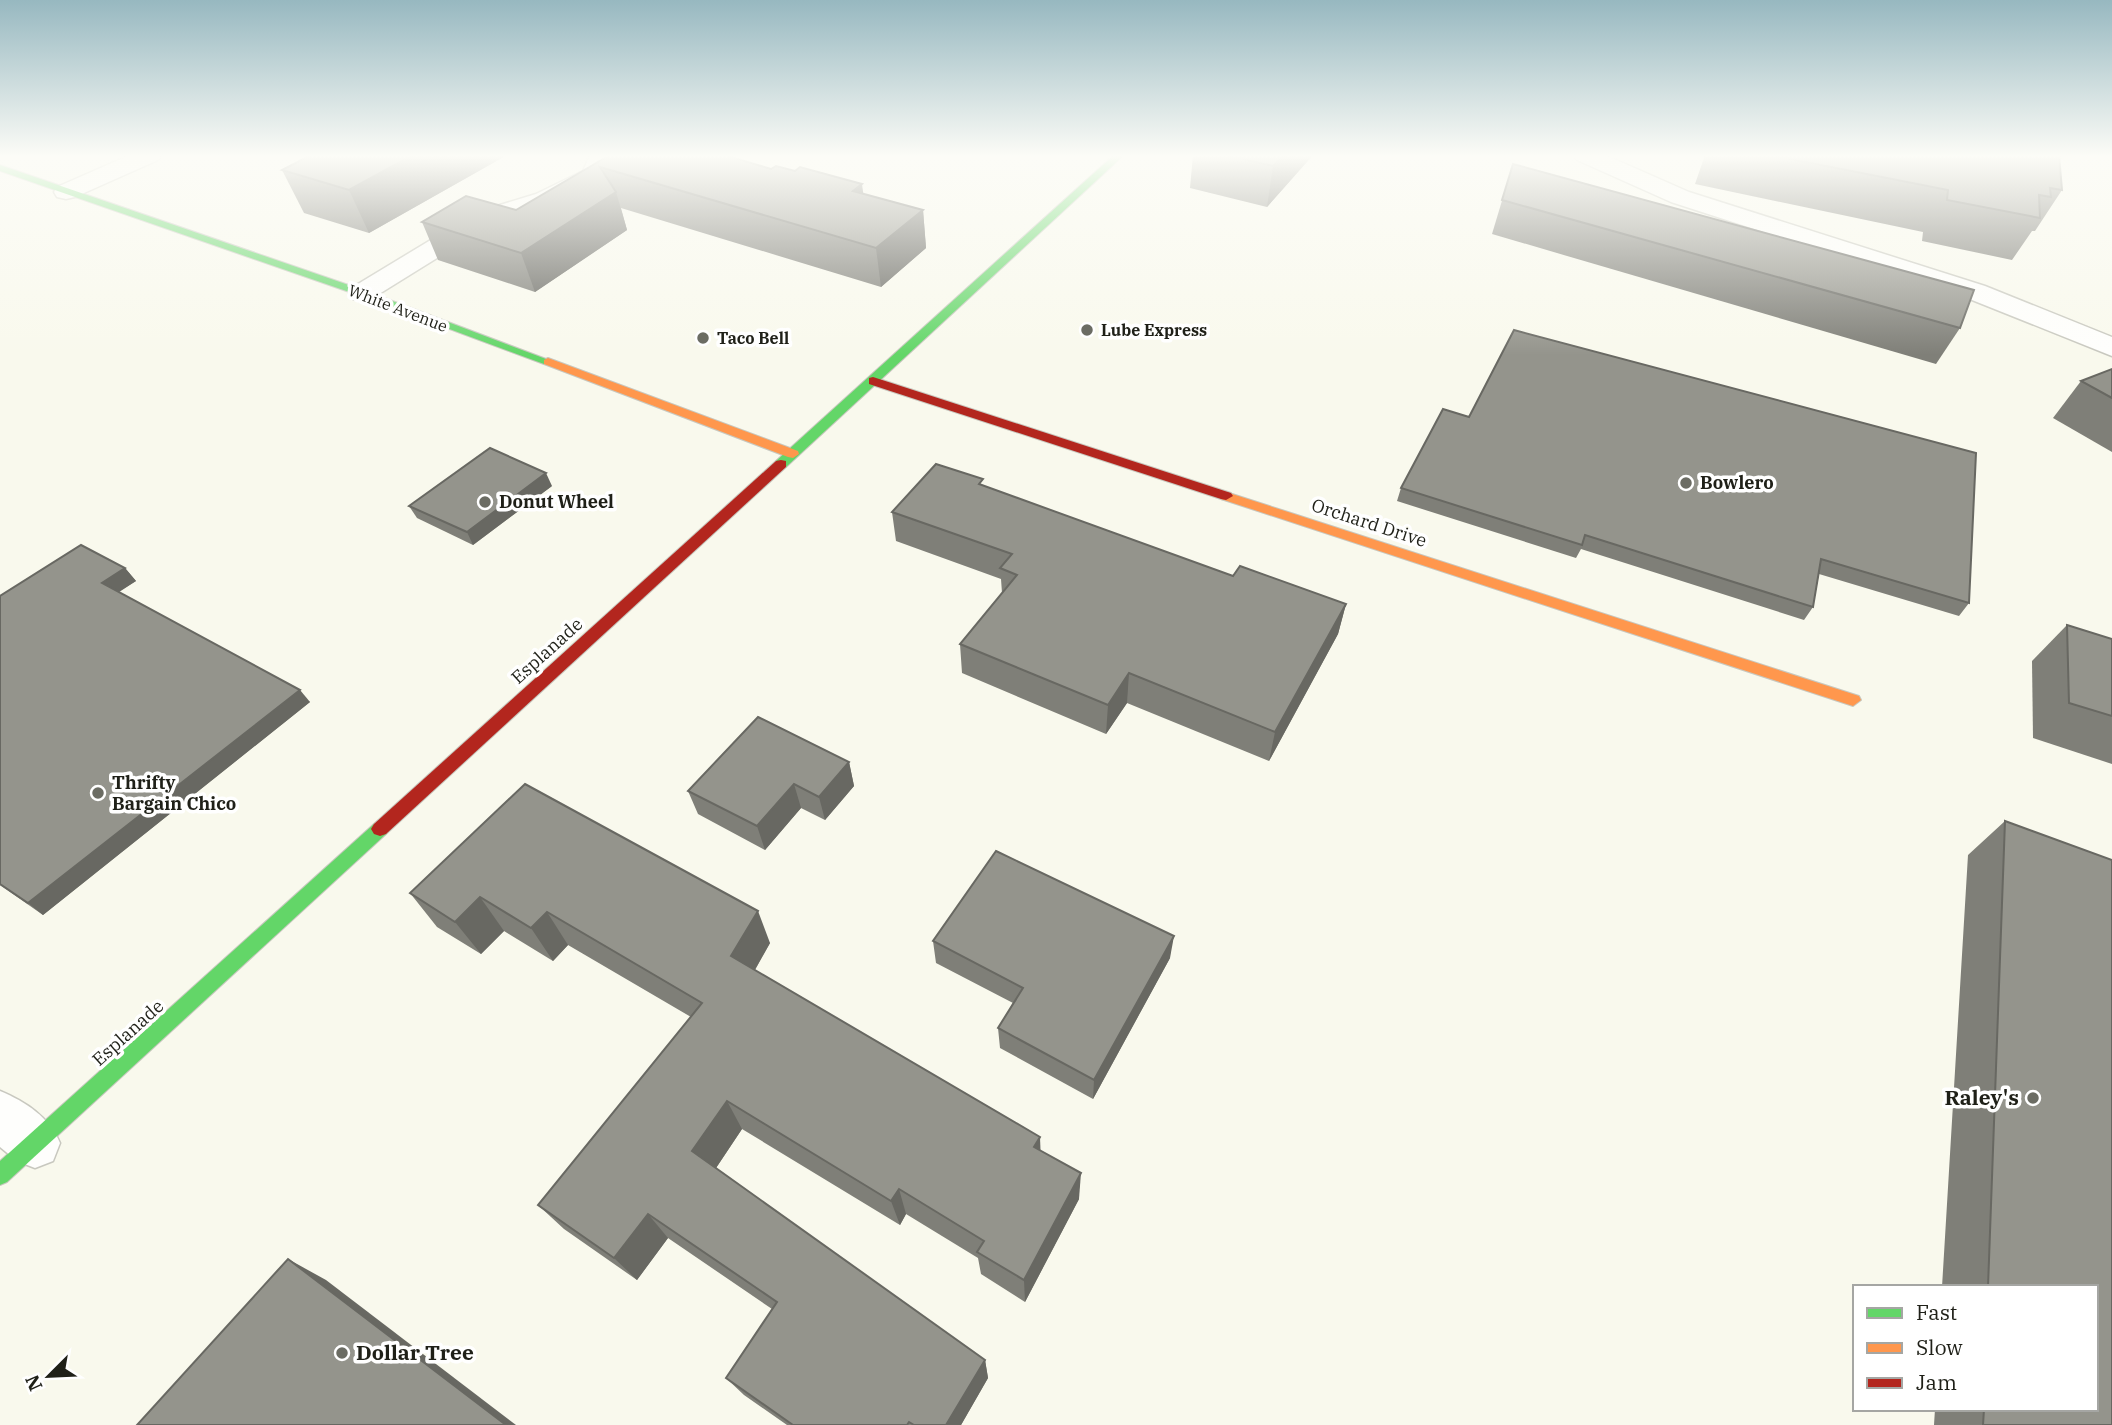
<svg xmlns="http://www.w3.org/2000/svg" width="2112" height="1425" viewBox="0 0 2112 1425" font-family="'IBM Plex Serif',serif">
  <rect width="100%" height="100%" fill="#f9f9ed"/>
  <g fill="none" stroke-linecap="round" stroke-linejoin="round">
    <g stroke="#c8c8bf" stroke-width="3">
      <g id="street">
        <polygon points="130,155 161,155 158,160 75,197 66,199 57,197 54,192 57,187"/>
        <polygon points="590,155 613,155 601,180 554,204 495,222 371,299 362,301 353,299 349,293 353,287 477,212 536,194 583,171"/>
        <polygon points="1574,155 1605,155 1689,192 1985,286 2112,337 2112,356 1967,298 1671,202 1577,160"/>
        <path d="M 0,1091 C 26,1102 49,1117 60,1143 L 53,1161 L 35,1168 L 17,1161 L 0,1147 Z"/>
      </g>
    </g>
    <g stroke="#c8c8bf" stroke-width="2">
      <g id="fast">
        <polygon points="1114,155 1124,155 786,467 776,467 776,461"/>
        <polygon points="0,165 366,291 554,362 552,364 544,364 358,295 0,171"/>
        <polygon points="380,822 386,824 389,829 386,834 7,1182 0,1185 0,1161 374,824"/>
      </g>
    </g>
    <g stroke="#c8c8bf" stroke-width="2">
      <g id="slow">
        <polygon points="548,358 798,451 799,454 793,458 788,457 544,364 544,360"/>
        <polygon points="1226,492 1859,696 1861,700 1853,706 1221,499 1219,496"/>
      </g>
    </g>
    <g stroke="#c8c8bf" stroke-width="2">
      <g id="jam">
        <polygon points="873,377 1231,493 1233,496 1226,500 1221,499 869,384 869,378"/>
        <polygon points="781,460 786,461 786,467 386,834 380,836 374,834 371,829 374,824 776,461"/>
      </g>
    </g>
    <use href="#street" fill="#fefefc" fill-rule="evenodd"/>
    <use href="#fast" fill="#63d668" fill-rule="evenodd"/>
    <use href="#slow" fill="#ff974d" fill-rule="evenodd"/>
    <use href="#jam" fill="#b3261e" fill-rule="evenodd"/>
  </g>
  <g fill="#7f7f78">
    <polygon points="311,155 507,155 369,233 304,213 282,170"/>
    <polygon points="610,155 771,169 923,210 926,248 881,287 621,208 627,230 535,292 438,260 422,222 516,210"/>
    <polygon points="1193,155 1313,155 1267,207 1190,188"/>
    <polygon points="1705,155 2059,155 2062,190 2035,231 2032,231 2012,260 1922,241 1923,232 1695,184"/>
    <polygon points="1513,164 1960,328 1936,364 1492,234"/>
    <polygon points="2112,369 2112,452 2053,418 2081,381"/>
    <polygon points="1443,409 1969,603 1959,616 1819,574 1813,607 1804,620 1581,549 1576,558 1397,501 1401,488"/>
    <polygon points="552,486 473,545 417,518 409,506"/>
    <polygon points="983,486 1233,576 1346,604 1338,634 1269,761 1127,703 1106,734 962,673 960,644 1002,593 1001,579 896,541 892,512"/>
    <polygon points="125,568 136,581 118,592 310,702 43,915 0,885 0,596"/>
    <polygon points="2067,625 2112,639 2112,764 2033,738 2032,661"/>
    <polygon points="849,762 854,786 825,820 801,808 765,850 698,814 688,791"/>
    <polygon points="525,784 770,943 755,970 1041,1151 1079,1199 1025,1302 981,1274 978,1258 906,1214 900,1225 742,1129 716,1168 985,1360 988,1378 961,1425 787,1425 744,1395 726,1378 772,1309 668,1238 637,1280 564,1229 538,1205 691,1017 568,945 553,961 504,931 481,954 437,927 410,893"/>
    <polygon points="2005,821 2112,860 2112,1425 1934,1425 1935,1409 2096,1409 2096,1287 1942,1287 1968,855"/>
    <polygon points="933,941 1170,958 1093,1099 1000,1048 998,1028 1013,1003 936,963"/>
  </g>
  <g fill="#686862">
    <polygon points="413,155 507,155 369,233 349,190"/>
    <polygon points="1283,155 1313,155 1267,207 1273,166"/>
    <polygon points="862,184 867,222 853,191"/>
    <polygon points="616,192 627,230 535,292 521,253"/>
    <polygon points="923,210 926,248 881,287 876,248"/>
    <polygon points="546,473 552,486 473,545 467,532"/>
    <polygon points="125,568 136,581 113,596 102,583"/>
    <polygon points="1346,604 1338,634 1269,761 1275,732"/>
    <polygon points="1129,673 1127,703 1106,734 1108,705"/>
    <polygon points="300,690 310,702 43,915 28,903"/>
    <polygon points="849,762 854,786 825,820 819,797"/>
    <polygon points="794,784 801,808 765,850 757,826"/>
    <polygon points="480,897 504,931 481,954 455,922"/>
    <polygon points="758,911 770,943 745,987 731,956"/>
    <polygon points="547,912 568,945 553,961 531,928"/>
    <polygon points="1174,936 1170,958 1093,1099 1094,1080"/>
    <polygon points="727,1101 742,1129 710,1177 692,1151"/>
    <polygon points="1040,1137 1041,1163 1034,1147"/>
    <polygon points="1081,1173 1079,1199 1025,1302 1024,1280"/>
    <polygon points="899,1189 906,1214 900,1225 891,1201"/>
    <polygon points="648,1214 668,1238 637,1280 614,1258"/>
    <polygon points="288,1259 326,1280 516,1425 506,1425"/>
    <polygon points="985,1360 988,1378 961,1425 946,1425"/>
  </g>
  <g fill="#94948c" stroke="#686862" stroke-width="2">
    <polygon points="311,155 413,155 349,190 282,170"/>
    <polygon points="610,155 724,155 771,169 776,166 795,171 800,167 862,184 853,191 923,210 876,248 600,167 616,192 521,253 422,222 466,196 516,210"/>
    <polygon points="1226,155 1283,155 1273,166"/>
    <polygon points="1770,155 2059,155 2062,190 2050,188 2051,197 2039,195 2040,218 1947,200 1948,190"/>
    <polygon points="1513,164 1974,290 1960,328 1502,200"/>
    <polygon points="1514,330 1976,453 1969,603 1821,559 1813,607 1585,535 1582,545 1401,488 1443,409 1469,417"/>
    <polygon points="2112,369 2112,398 2081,381"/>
    <polygon points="490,448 546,473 467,532 409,506"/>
    <polygon points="936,464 983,479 979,484 1233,576 1240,566 1346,604 1275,732 1129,673 1108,705 960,644 1017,575 1000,568 1012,554 892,512"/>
    <polygon points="81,545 125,568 102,583 300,690 28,903 0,884 0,596"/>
    <polygon points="2067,625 2112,639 2112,716 2069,703"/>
    <polygon points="758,717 849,762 819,797 794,784 757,826 688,791"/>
    <polygon points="525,784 758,911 731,956 1040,1137 1034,1147 1081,1173 1024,1280 977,1252 984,1241 899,1189 891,1201 727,1101 692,1151 985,1360 946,1425 914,1425 909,1422 907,1425 793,1425 726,1378 777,1302 648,1214 614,1258 538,1205 702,1003 547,912 531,928 480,897 455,922 410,893"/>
    <polygon points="2005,821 2112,860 2112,1425 1983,1425 1984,1409 2096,1409 2096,1287 1988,1287"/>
    <polygon points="996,851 1174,936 1094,1080 998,1028 1023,988 933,941"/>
    <polygon points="288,1259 506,1425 137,1425"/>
  </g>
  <linearGradient id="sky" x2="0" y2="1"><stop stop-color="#97b8c0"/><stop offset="0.44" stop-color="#fcfcf7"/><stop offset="1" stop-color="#fcfcf7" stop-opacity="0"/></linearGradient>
  <rect width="2112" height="355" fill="url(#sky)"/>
  <g fill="#6b6c63" stroke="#fff" stroke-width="2.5">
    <circle cx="1087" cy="330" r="7"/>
    <circle cx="703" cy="338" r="7"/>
    <circle cx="1686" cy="483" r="7"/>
    <circle cx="485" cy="502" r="7"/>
    <circle cx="98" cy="793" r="7"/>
    <circle cx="2033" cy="1098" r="7"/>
    <circle cx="342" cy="1353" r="7"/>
  </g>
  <g text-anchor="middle" stroke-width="7" stroke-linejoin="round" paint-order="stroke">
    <g font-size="16" fill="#1f2018" stroke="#fff">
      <text transform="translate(398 308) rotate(21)" y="6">White Avenue</text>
    </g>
    <g font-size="16" font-weight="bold" fill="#1f2018" stroke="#fff" text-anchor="start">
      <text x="1101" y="336">Lube Express</text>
      <text x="717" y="344">Taco Bell</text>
    </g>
    <g font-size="18" font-weight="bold" fill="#1f2018" stroke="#fff" text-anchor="start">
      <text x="1700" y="489">Bowlero</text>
      <text x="499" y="508">Donut Wheel</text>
      <text x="112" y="789">Thrifty<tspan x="112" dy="21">Bargain Chico</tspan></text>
    </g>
    <g font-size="18" fill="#1f2018" stroke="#fff">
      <text transform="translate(1369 523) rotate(18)" y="6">Orchard Drive</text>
      <text transform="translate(547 651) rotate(-42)" y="6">Esplanade</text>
      <text transform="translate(128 1033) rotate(-42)" y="6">Esplanade</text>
    </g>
    <g font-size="21" font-weight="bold" fill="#1f2018" stroke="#fff" text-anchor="end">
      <text x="2019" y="1105">Raley's</text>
      <text x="356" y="1360" text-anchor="start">Dollar Tree</text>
    </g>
  </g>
  <rect x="1853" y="1285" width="245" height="126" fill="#ffffff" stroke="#a5a6a3" stroke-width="2"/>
  <rect x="1867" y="1308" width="35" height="10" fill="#63d668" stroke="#a5a6a3" stroke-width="2"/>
  <text x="1916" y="1320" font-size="21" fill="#1f2018">Fast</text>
  <rect x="1867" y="1343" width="35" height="10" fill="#ff974d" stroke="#a5a6a3" stroke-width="2"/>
  <text x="1916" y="1355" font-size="21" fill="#1f2018">Slow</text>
  <rect x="1867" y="1378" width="35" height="10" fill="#b3261e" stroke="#a5a6a3" stroke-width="2"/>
  <text x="1916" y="1390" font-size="21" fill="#1f2018">Jam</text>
  <g transform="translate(49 1376) rotate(246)" stroke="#ffffff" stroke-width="5" paint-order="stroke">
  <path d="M0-5L12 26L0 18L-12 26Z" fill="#1f2018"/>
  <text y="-10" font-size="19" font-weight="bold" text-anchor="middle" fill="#1f2018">N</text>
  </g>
</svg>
